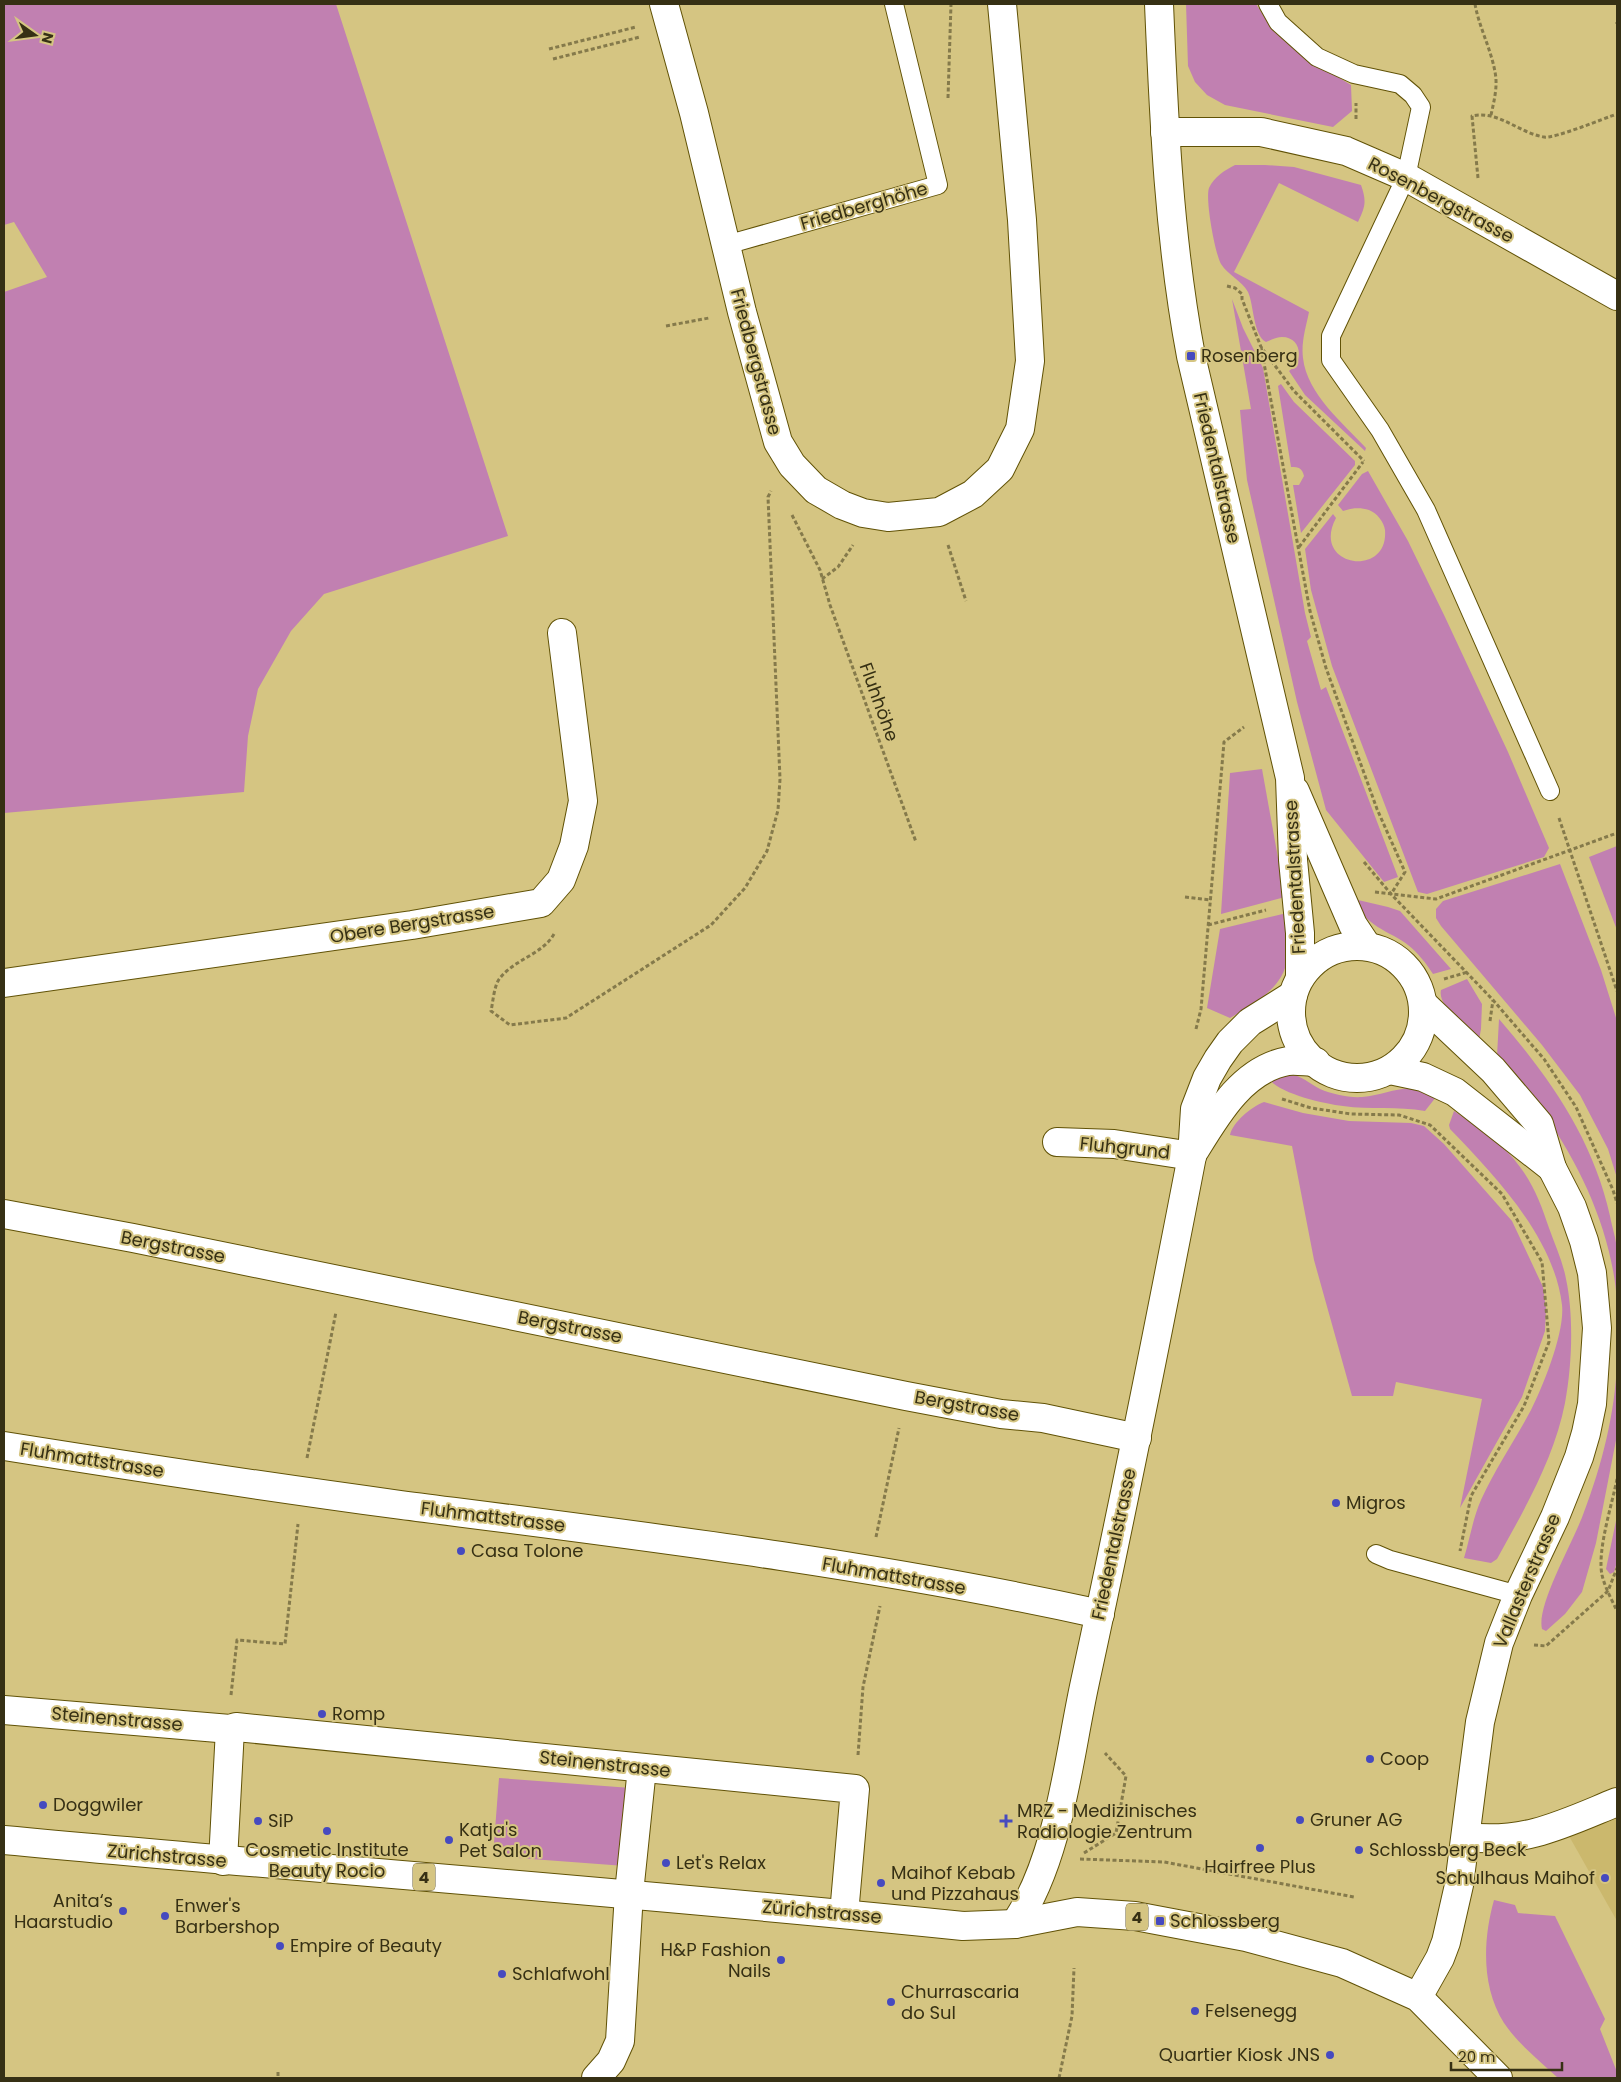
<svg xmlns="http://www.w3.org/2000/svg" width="1621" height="2082" viewBox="0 0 1621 2082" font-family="Poppins,sans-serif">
  <rect width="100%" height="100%" fill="#d5c582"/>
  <polygon fill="#cbb86d" points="1617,1815 1617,1921 1569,1836"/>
  <g fill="#c180b1">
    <polygon points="4,4 336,4 508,536 324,594 291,631 258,689 248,736 244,792 4,813 4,292 47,277 14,222 4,225"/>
    <polygon points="1186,4 1256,4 1271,27 1313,62 1351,85 1352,111 1333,127 1225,105 1207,95 1195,82 1188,66"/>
    <path d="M 1235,165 L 1265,165 L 1294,167 L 1361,185 C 1367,202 1365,207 1358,222 L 1279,183 L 1234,272 L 1309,312 C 1306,327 1301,342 1303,358 C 1307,394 1343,423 1366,448 L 1365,451 L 1305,395 L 1289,371 C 1304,362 1302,337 1282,337 C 1277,337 1271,340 1266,342 C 1253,335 1254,305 1248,292 C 1242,281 1228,275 1221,264 C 1215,253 1205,199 1209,188 C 1214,177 1225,170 1235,165 Z"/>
    <polygon points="1232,299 1243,328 1263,368 1305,613 1311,637 1307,641 1321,690 1326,687 1398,877 1384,882 1326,810 1297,702 1247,480 1240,410 1251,409"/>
    <path d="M 1281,384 L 1294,402 L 1355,461 L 1355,465 L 1301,533 L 1293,485 L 1299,485 L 1304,476 C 1302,468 1299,467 1291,467 L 1278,386 Z"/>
    <path d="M 1368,471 L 1408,541 L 1445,617 L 1508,752 L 1549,848 L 1544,857 L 1427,894 L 1418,892 L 1332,666 L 1311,590 L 1305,549 L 1333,514 L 1336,518 C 1310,567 1389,579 1385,530 C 1384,522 1377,513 1369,510 C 1360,507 1351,508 1343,511 L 1338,505 L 1362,474 Z"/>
    <polygon points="1262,769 1285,897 1221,914 1230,773"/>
    <polygon points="1617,846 1617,930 1589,857"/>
    <polygon points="1560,864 1601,970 1617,1021 1617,1178 1608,1149 1580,1095 1542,1045 1441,926 1436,918 1436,909 1443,901"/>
    <path d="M 1358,900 L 1388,907 L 1400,911 L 1451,969 L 1433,974 C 1426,963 1418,953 1408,945 C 1392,932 1359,924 1358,900 Z"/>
    <path d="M 1287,913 C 1287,928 1289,944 1287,959 C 1284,988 1252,1005 1230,1018 L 1207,1008 L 1220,929 Z"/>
    <path d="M 1467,979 L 1482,1004 L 1481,1029 L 1479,1040 C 1468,1029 1437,1006 1441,990 Z"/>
    <path d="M 1499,1019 C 1550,1078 1593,1139 1610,1216 C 1612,1227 1616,1238 1617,1250 C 1618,1267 1617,1285 1617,1303 C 1613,1236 1583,1170 1545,1115 C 1531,1094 1513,1075 1497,1056 Z"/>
    <path d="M 1289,1074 C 1302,1076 1309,1083 1320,1089 C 1332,1094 1349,1098 1362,1097 C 1390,1095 1408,1079 1436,1097 L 1425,1111 C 1398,1106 1370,1110 1343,1106 C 1325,1104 1282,1094 1271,1081 Z"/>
    <path d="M 1264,1102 L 1303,1113 L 1349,1121 L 1411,1123 L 1424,1126 L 1444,1144 L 1512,1221 L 1543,1287 L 1546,1309 L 1545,1331 L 1522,1397 L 1460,1508 L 1482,1399 L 1396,1382 L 1393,1396 L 1352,1396 L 1314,1260 L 1292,1146 L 1230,1135 C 1233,1122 1251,1107 1264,1102 Z"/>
    <path d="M 1454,1111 C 1478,1127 1503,1143 1520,1167 C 1534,1185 1542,1207 1549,1228 C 1555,1245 1563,1262 1566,1279 C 1574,1316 1572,1366 1565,1403 C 1554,1459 1524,1510 1497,1559 L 1491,1563 L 1464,1558 C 1470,1538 1473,1518 1481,1500 C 1495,1469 1515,1440 1531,1410 C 1543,1386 1565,1332 1562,1305 C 1554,1237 1495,1176 1450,1129 L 1449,1125 Z"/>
    <path d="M 1617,1363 L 1617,1435 L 1596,1543 L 1582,1592 L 1565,1614 L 1546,1631 L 1542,1629 C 1536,1605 1575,1539 1584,1512 C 1602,1465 1615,1413 1617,1363 Z"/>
    <polygon points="1617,1516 1617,1562 1614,1572 1610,1574 1606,1569"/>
    <polygon points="499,1778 631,1788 625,1866 493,1856"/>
    <path d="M 1494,1900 L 1515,1905 L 1518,1913 L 1555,1916 L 1605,2019 L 1600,2029 L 1617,2072 L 1617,2078 L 1558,2078 C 1540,2061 1518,2044 1504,2023 C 1481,1987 1483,1939 1494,1900 Z"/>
  </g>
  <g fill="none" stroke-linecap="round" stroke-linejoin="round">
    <g stroke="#615206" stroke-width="20">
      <g id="service">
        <polyline points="1268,4 1278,22 1317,57 1354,74 1400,84 1413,95 1421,107 1406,177 1331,336 1331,360 1380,430 1426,510 1550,791"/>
        <polyline points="726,245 938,185 894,4"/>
        <polyline points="1376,1554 1390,1560 1518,1595"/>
      </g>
    </g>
    <g stroke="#615206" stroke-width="30">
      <g id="minor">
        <polyline points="664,4 694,113 742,312 778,442 792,465 816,490 842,505 863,513 888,517 939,512 973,494 1000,469 1020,429 1030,361 1022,220 1002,4"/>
        <polyline points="1165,132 1261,132 1346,151 1406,177 1617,296"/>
        <polyline points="4,983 412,925 541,903 561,880 574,846 583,801 562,633"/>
        <polyline points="1057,1142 1114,1144 1192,1156"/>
        <polyline points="4,1214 133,1238 906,1396 1001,1414 1043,1418 1137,1438"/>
        <path d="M 4,1446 C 136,1467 268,1487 401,1505 C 634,1535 869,1563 1100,1614"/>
        <polyline points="4,1710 230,1729 236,1727 855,1789 844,1914"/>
        <path d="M 1466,1837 C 1526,1844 1563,1824 1617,1802"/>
        <polyline points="223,1861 230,1729"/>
        <polyline points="596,2078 611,2061 620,2041 629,1893 642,1768"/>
      </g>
    </g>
    <g stroke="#615206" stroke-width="30">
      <g id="secondary">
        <path d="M 1159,4 C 1164,122 1169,239 1191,356 L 1290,778 L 1293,860 L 1300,933 L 1300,976"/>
        <polyline points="1295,791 1353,925 1367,946"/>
        <circle cx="1357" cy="1012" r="66"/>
        <polyline points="1390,1070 1423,1077 1455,1092 1552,1168"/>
        <path d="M 1195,1150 C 1217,1114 1243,1069 1288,1061 C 1297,1060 1307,1062 1316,1062"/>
        <path d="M 1015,1924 C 1060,1857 1068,1760 1085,1682 C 1123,1507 1158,1332 1192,1156 L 1195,1109 L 1207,1078 L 1218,1059 L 1230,1042 L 1250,1022 L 1293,995"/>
        <polyline points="1418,1997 1440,1958 1446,1942 1459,1885 1480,1722 1499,1643 1518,1595 1555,1517 1579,1457 1586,1433 1592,1404 1597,1328 1592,1273 1584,1241 1572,1207 1552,1168 1539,1124 1493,1070 1423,1004"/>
      </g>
    </g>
    <g stroke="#615206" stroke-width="30">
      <path id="primary" d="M 4,1840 C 323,1870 643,1893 963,1926 L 1015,1924 L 1077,1912 L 1135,1916 L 1246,1937 L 1342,1963 L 1418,1997 L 1498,2078"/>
    </g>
    <g stroke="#857a4b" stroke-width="3" stroke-dasharray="4 2.5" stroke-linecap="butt">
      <path d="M 1475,4 C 1479,27 1491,49 1495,72 C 1498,86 1494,101 1491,115"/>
      <polyline points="1616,24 1617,23"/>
      <polyline points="549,49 636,27"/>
      <polyline points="553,59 640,37"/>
      <polyline points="948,98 951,4"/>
      <polyline points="1356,119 1356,103"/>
      <path d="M 1478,178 L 1472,116 C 1498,110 1519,133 1544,137 C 1554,139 1605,118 1617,114"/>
      <polyline points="1227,286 1235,288 1242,294 1242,299 1261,347 1294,391 1364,461"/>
      <polyline points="666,326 709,318"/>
      <polyline points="1261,347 1310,611 1326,668 1377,809 1405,872 1391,894"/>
      <polyline points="792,515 820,570 830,605 916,842"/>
      <polyline points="948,545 966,601"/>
      <polyline points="1299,547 1363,462"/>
      <polyline points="822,579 838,567 853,545"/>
      <polyline points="1559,818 1617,991"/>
      <polyline points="1364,862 1391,894 1493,1000 1544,1059 1576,1107 1613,1190 1617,1203"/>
      <polyline points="1375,892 1436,899 1617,833"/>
      <polyline points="1185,897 1211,900"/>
      <polyline points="1208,925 1266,910"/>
      <path d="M 554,934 C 543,954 515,959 500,978 C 494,985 493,1002 491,1011 L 510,1025 L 566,1018 L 711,925 L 745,888 L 767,851 L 778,810 L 780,779 L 768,497 L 771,491"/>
      <polyline points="1444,979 1468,972"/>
      <polyline points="1490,1021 1493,1000"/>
      <polyline points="1196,1029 1201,1009 1224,742 1244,727"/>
      <polyline points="1282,1099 1311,1108 1351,1114 1399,1115 1430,1125 1502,1194 1542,1262 1549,1342 1524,1406 1471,1496 1460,1551"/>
      <polyline points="307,1458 336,1312"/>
      <path d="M 1617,1479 C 1612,1505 1597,1550 1602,1575 C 1605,1588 1612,1600 1617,1611"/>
      <polyline points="876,1537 899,1428"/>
      <polyline points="1534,1645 1546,1646 1608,1591 1617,1568"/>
      <polyline points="231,1695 237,1640 285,1644 298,1524"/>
      <polyline points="858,1755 863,1687 880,1606"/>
      <polyline points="1084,1853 1116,1833 1126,1776 1105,1753"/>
      <polyline points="1080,1859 1164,1862 1354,1897"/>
      <polyline points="278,2076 278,2072"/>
      <polyline points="1059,2078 1072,2016 1074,1968"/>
    </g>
    <use href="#service" stroke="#fff" stroke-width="18"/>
    <use href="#minor" stroke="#fff" stroke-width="28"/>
    <use href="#secondary" stroke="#fff" stroke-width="28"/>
    <use href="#primary" stroke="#fff" stroke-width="28"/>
  </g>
  <g fill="#464abf" stroke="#d5c582" stroke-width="2">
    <rect x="1186" y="351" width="10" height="10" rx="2.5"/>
    <circle cx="1336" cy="1503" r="5"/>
    <circle cx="461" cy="1551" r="5"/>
    <circle cx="322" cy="1714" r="5"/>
    <circle cx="1370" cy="1759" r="5"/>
    <circle cx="43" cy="1805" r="5"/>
    <circle cx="1300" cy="1820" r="5"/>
    <circle cx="258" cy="1821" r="5"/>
    <path d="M1003.5 1813.5h5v5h5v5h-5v5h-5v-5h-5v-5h5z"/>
    <circle cx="327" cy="1831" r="5"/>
    <circle cx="449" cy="1840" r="5"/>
    <circle cx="1260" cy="1848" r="5"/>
    <circle cx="1359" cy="1850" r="5"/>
    <circle cx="666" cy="1863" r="5"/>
    <circle cx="1605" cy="1878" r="5"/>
    <circle cx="881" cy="1883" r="5"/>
    <circle cx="123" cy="1911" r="5"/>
    <circle cx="165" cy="1916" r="5"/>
    <rect x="1155" y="1916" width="10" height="10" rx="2.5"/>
    <circle cx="280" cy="1946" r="5"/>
    <circle cx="781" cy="1960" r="5"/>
    <circle cx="502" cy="1974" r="5"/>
    <circle cx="891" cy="2002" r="5"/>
    <circle cx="1195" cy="2011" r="5"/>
    <circle cx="1330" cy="2055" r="5"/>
  </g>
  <g text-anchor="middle" stroke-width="4" stroke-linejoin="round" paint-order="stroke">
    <g fill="#d5c582" stroke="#665d35" stroke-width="1">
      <rect x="413" y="1863.5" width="22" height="27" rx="4"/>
      <rect x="1126" y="1903.5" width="22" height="27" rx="4"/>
    </g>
    <g font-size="16" font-weight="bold" fill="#363014">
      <text x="424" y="1883">4</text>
      <text x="1137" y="1923">4</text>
    </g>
    <g font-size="18" fill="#363014" stroke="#d5c582">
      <text transform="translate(1441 200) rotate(28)" y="6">Rosenbergstrasse</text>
      <text transform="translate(864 206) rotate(-16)" y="6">Friedberghöhe</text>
      <text transform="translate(756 362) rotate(75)" y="6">Friedbergstrasse</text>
      <text transform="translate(1217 468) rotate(77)" y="6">Friedentalstrasse</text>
      <text transform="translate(879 702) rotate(70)" y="6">Fluhhöhe</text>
      <text transform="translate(1295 877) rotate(-93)" y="6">Friedentalstrasse</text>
      <text transform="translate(412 924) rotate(-9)" y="6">Obere Bergstrasse</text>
      <text transform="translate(1125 1148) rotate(6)" y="6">Fluhgrund</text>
      <text transform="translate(173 1247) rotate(11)" y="6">Bergstrasse</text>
      <text transform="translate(570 1327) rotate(11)" y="6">Bergstrasse</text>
      <text transform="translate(967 1406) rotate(10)" y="6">Bergstrasse</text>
      <text transform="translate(92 1460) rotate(9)" y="6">Fluhmattstrasse</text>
      <text transform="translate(493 1517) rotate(7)" y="6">Fluhmattstrasse</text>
      <text transform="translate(1114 1544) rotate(-78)" y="6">Friedentalstrasse</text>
      <text transform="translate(894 1576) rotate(10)" y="6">Fluhmattstrasse</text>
      <text transform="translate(1527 1581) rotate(-67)" y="6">Vallasterstrasse</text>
      <text transform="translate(117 1719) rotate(5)" y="6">Steinenstrasse</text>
      <text transform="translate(605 1764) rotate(6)" y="6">Steinenstrasse</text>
      <text transform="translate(167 1856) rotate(5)" y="6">Zürichstrasse</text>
      <text transform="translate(822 1912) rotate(5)" y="6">Zürichstrasse</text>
    </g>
    <g font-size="18" fill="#363014" stroke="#d5c582" text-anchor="start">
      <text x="1201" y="362">Rosenberg</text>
      <text x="1346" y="1509">Migros</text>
      <text x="471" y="1557">Casa Tolone</text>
      <text x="332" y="1720">Romp</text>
      <text x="1380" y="1765">Coop</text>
      <text x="53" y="1811">Doggwiler</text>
      <text x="1017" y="1817">MRZ - Medizinisches<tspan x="1017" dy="21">Radiologie Zentrum</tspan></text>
      <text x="1310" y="1826">Gruner AG</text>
      <text x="268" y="1827">SiP</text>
      <text x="459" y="1836">Katja's<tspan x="459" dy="21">Pet Salon</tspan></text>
      <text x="327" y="1856" text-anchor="middle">Cosmetic Institute<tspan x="327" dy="21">Beauty Rocio</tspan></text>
      <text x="1369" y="1856">Schlossberg Beck</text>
      <text x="676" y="1869">Let's Relax</text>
      <text x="1260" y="1873" text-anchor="middle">Hairfree Plus</text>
      <text x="891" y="1879">Maihof Kebab<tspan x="891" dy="21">und Pizzahaus</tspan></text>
      <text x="1595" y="1884" text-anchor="end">Schulhaus Maihof</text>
      <text x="113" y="1907" text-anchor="end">Anita‘s<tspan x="113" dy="21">Haarstudio</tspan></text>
      <text x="175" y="1912">Enwer's<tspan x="175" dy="21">Barbershop</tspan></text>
      <text x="1170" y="1927">Schlossberg</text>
      <text x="290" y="1952">Empire of Beauty</text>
      <text x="771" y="1956" text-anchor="end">H&amp;P Fashion<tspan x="771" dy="21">Nails</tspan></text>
      <text x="512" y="1980">Schlafwohl</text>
      <text x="901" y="1998">Churrascaria<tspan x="901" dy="21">do Sul</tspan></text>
      <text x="1205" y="2017">Felsenegg</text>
      <text x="1320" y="2061" text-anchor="end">Quartier Kiosk JNS</text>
    </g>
  </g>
  <rect width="1621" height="2082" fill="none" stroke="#363014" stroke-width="10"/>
  <g transform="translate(35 35) rotate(104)" stroke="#d5c582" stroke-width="4" paint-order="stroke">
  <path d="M0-4L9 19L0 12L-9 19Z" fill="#363014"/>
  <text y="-8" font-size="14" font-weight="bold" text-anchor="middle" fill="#363014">N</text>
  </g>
  <path d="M1451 2062v8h111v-8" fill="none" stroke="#363014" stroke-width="2.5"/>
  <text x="1458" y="2062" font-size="15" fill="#363014" stroke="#d5c582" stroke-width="4" paint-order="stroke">20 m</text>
</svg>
